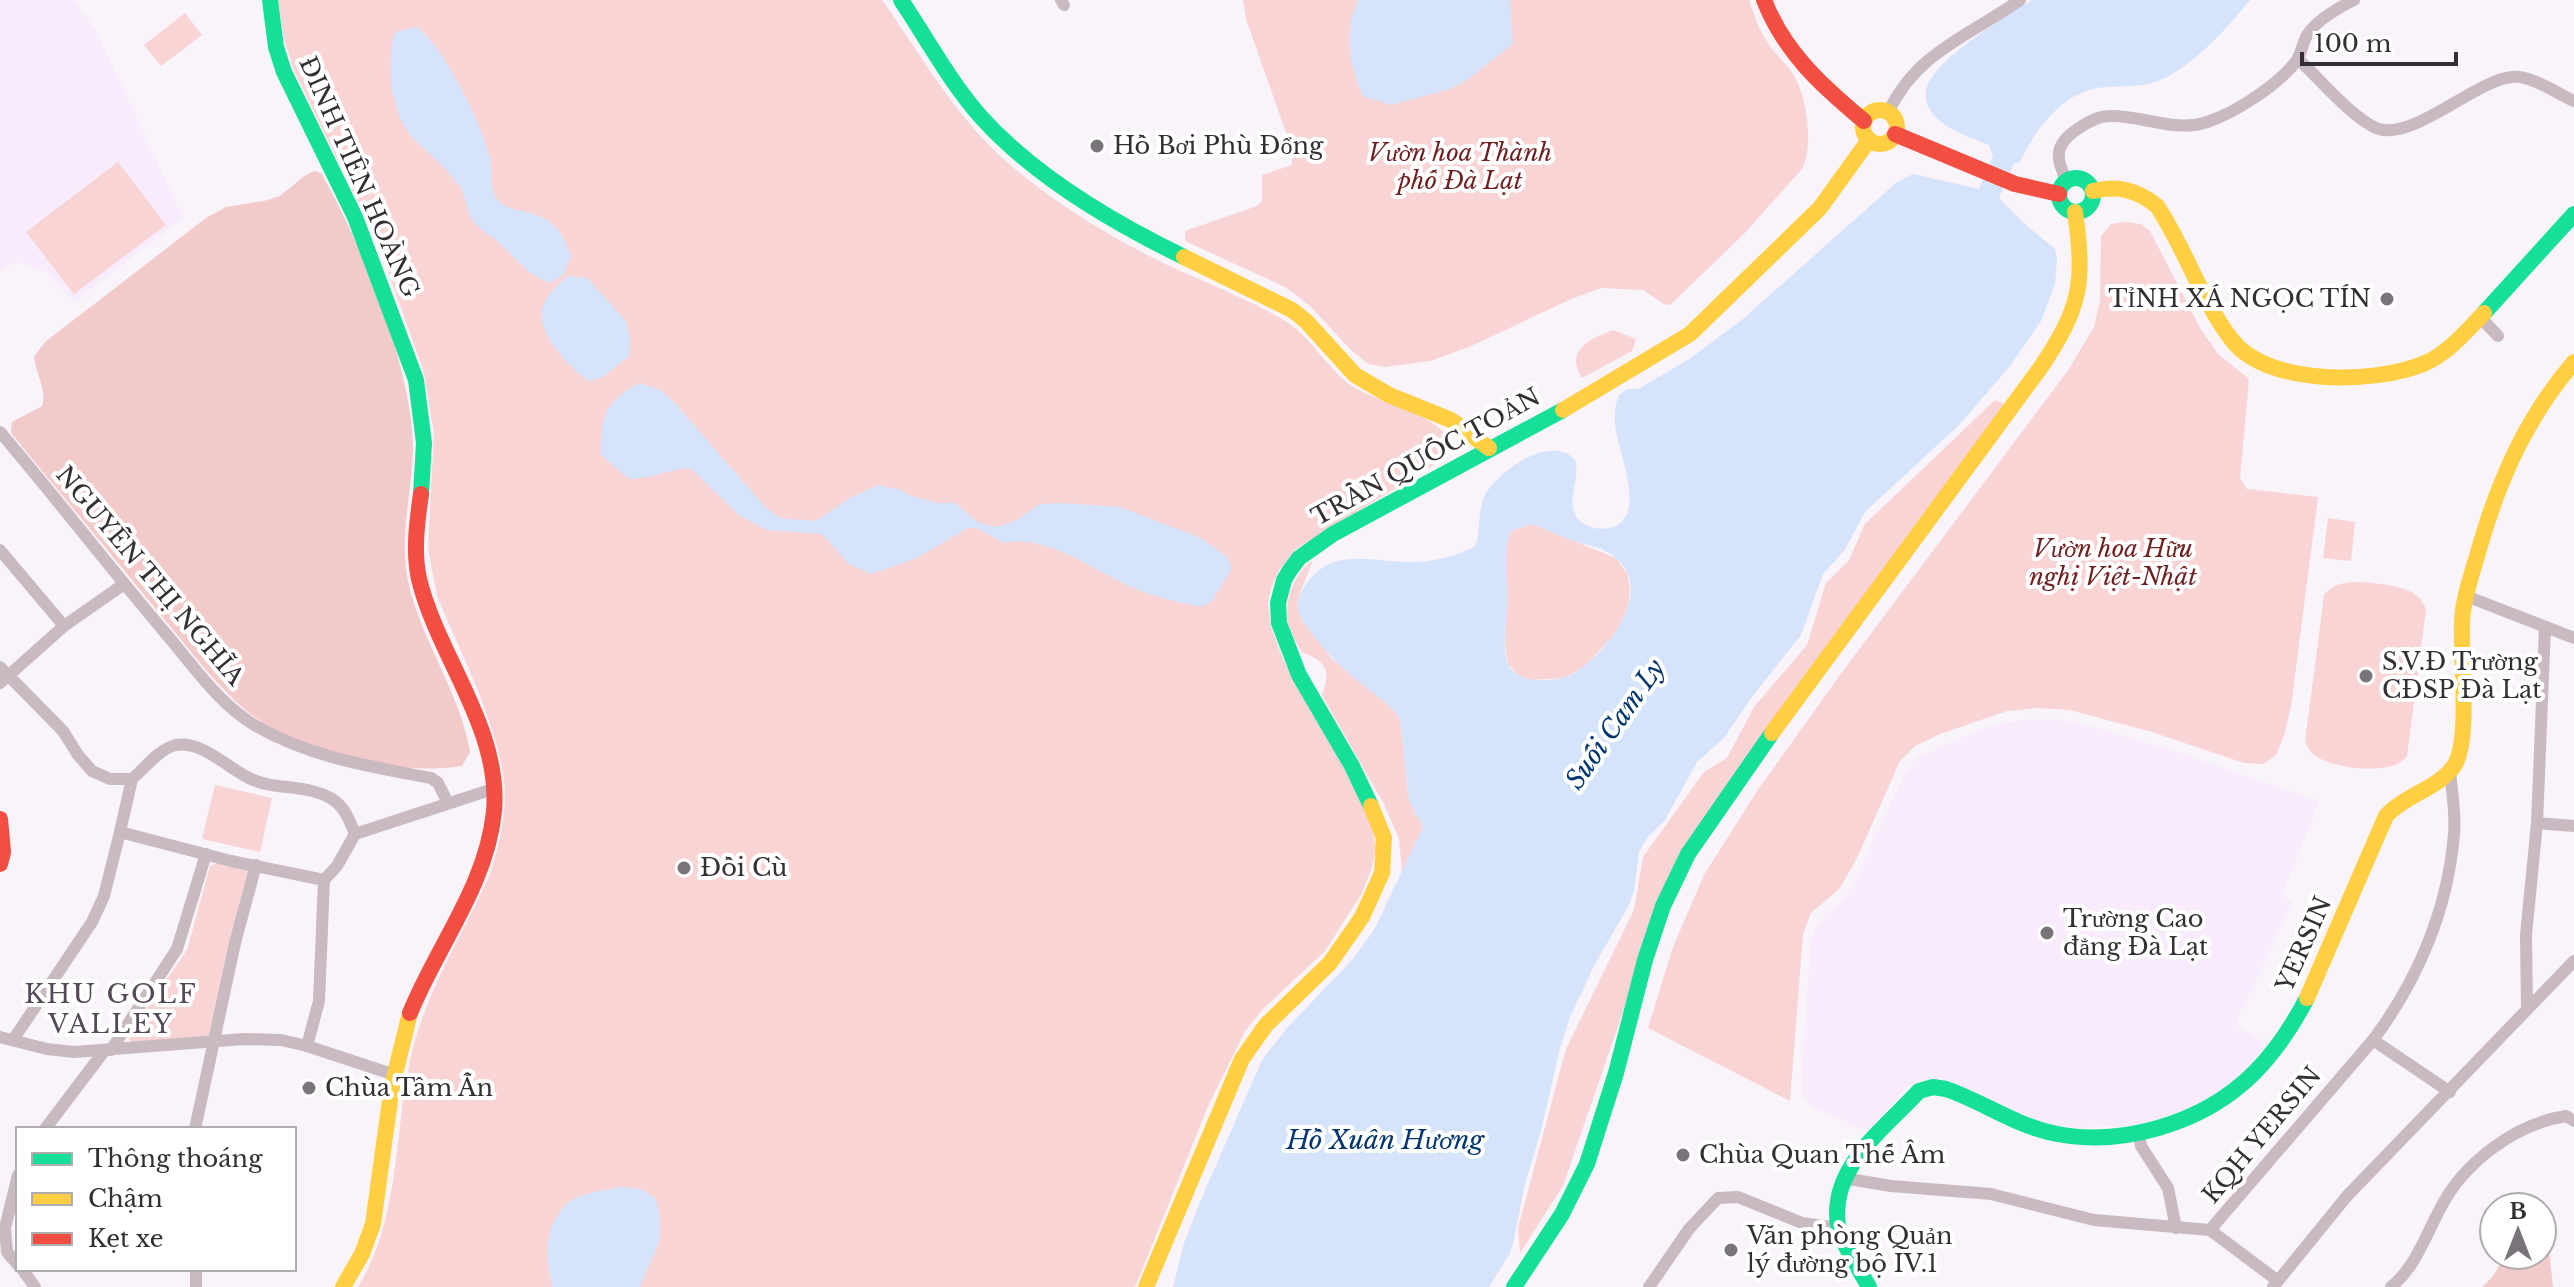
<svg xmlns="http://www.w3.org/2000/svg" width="2574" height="1287" viewBox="0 0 2574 1287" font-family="'Libre Baskerville',serif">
  <rect width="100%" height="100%" fill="#f9f3fa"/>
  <g fill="#f8ebfb">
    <polygon points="0,0 73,0 96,30 183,218 74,302 47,272 17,262 0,271"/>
    <polygon points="2029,719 2055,719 2083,724 2168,749 2319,801 2282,895 2293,903 2238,1017 2237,1026 2257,1037 2263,1047 2243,1073 2205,1101 2178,1113 2134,1125 2075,1128 2049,1124 2023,1116 1944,1080 1931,1079 1919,1080 1907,1087 1868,1131 1810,1106 1801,1095 1801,1084 1811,941 1817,924 1828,912 1844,900 1856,879 1905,773 1917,758 1988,726"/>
  </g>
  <g fill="#f8d4d5">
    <path d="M 278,0 L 882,0 C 922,56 955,117 1008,163 C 1053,202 1108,236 1161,262 C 1203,282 1247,298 1287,322 C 1312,338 1327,369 1352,386 C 1375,401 1428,413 1444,433 C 1451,441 1449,452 1442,460 L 1296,549 L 1279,570 L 1271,588 L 1268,604 L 1271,627 L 1283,659 L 1357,792 L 1373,830 L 1376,848 L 1372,867 L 1362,893 L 1325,951 L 1263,1009 L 1245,1031 L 1209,1104 L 1135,1287 L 358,1287 C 406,1209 391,1115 418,1031 C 435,976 467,926 490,874 C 498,849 505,822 505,795 C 504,735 460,652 437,596 L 428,548 L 434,433 L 424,372 L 378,244 L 293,68 L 284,38 Z"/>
    <path d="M 1243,0 L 1749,0 C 1755,18 1761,35 1773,50 C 1779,58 1788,65 1793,74 C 1807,96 1814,146 1802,169 L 1743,235 L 1670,305 L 1664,304 L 1643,290 L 1601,288 L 1571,299 L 1469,347 L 1430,361 L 1385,367 L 1368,364 L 1350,349 L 1310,306 L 1287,288 L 1185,241 L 1185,231 L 1257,206 L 1262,201 L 1262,175 L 1292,165 L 1291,147 L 1246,19 Z"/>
    <polygon points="185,13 202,35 161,66 144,45"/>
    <polygon points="118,162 166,225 74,294 26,232"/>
    <polygon points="2125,222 2141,224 2150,231 2200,328 2218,354 2249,379 2240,478 2247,489 2318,497 2291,707 2284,735 2276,755 2263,764 2244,763 2152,732 2070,710 2038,708 2007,711 1940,734 1915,746 1900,761 1857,858 1840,888 1811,913 1803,934 1790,1101 1648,1028 1673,947 1704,875 1757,791 1840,675 2069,369 2094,327 2100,301 2101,236 2111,224"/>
    <path d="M 1613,330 L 1636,339 L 1632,351 L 1582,378 C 1564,350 1590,339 1613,330 Z"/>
    <polygon points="1995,400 2006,405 1660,904 1563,1186 1520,1253 1518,1228 1566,1049 1634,910 1643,857 1704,772 1727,758 1754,707 1807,645 1826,583 1849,560 1865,524"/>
    <polygon points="2328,518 2355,522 2351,561 2323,558"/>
    <polygon points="1532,524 1616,558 1627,573 1630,590 1628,607 1616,633 1585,666 1565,678 1530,680 1517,674 1508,664 1505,644 1506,541 1511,531"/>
    <path d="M 1313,560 C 1308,576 1298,592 1297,608 L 1331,658 L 1392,707 L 1400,718 L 1409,800 L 1423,827 L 1402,872 L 1399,839 L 1384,804 L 1322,695 C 1331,668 1327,663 1302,652 C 1297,643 1290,632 1288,622 C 1284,599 1295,574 1313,560 Z"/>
    <path d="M 2361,582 C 2384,585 2419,584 2426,610 L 2407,756 C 2394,777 2328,769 2312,753 C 2309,750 2307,745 2305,742 L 2324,595 C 2334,583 2345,582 2361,582 Z"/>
    <polygon points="215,785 272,798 260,852 202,839"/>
    <polygon points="218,863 245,868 249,871 212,1036 132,1045 128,1035 187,950 210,866"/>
  </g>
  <g fill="#f2caca">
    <path d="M 314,171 L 321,173 C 360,240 413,370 413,448 C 412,493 399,535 408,581 C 421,641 460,692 470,752 L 462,766 C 402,776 310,754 259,720 C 238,706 222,688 205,669 L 11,433 L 12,422 L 42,406 C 47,391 36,373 34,357 L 45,342 L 206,218 L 226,207 L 264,201 L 280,196 L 303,177 Z"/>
    <path d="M 2542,1223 L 2549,1249 L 2553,1287 L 2482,1287 C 2493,1277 2500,1270 2501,1255 L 2542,1255 Z"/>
  </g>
  <g fill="#d5e4fb" fill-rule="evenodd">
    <path d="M 1358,0 L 1510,0 L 1513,44 L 1467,80 L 1450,89 L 1391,105 L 1363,96 C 1349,66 1344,31 1358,0 Z"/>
    <path d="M 2032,0 L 2250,0 C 2226,29 2189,72 2152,83 C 2135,88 2115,85 2097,88 C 2060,95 2035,131 2020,162 L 2014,163 L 1999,198 L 2027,226 L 2055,249 L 2057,260 L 2055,284 L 2041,321 L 2010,366 L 1960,424 L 1865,512 L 1844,551 L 1823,574 L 1801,635 L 1751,698 L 1724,738 L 1697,762 L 1665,820 L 1647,838 L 1639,852 L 1634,891 L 1628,907 L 1595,964 L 1570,1017 L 1560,1048 L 1541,1131 L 1525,1184 L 1513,1244 L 1510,1253 L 1489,1287 L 1173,1287 L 1184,1243 L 1200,1202 L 1262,1060 L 1287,1028 L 1352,960 L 1374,930 L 1423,827 L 1409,800 L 1400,718 C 1387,701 1370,691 1354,678 C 1335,662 1318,643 1304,623 C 1296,612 1296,600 1303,589 C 1333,539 1382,568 1427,561 C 1443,559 1460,554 1474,547 L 1477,542 C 1480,526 1478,507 1486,493 C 1501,469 1552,433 1575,460 C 1582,482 1560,508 1584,524 C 1591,528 1601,530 1609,528 C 1648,521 1620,455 1616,432 C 1614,420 1614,406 1619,395 L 1627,389 L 1638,389 L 1688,360 L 1743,319 L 1897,182 L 1913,174 L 1979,189 L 1993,156 L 1989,145 C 1972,138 1952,132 1939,120 C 1930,112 1922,99 1927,87 C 1937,58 2006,16 2032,0 ZM 1532,524 C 1545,528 1558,535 1571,540 C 1585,545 1604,547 1616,558 C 1657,592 1603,659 1569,676 C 1560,680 1548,680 1539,680 C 1527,680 1513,675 1508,664 C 1502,649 1506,625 1507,609 C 1509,585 1501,553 1511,531 Z"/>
    <path d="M 417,27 C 443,46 480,121 489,154 C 493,166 489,185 495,196 C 511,223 551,195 571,256 L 564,274 L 550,283 C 527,275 515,257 497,241 C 488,233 476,228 470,216 C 466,207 466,196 460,187 C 447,168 429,154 413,138 C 390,114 386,62 395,32 Z"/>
    <path d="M 568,276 L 587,278 L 626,321 L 630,337 L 629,356 L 603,377 L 589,381 C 569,367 533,331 544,304 C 548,292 559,284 568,276 Z"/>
    <path d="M 640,383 L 660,390 L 673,401 L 765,507 L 780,518 L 816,521 L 850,498 L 877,485 L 901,490 L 911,496 L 939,503 L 955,503 L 979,523 L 997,527 L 1017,520 L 1040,504 L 1062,503 L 1120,507 L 1201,538 L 1227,557 L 1232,568 L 1212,601 L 1202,607 C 1177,602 1154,597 1131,587 C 1093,570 1047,534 1004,543 L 977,528 L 968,528 L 917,558 L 871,574 L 849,564 L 822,534 L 767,530 L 740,516 L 690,468 C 668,470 650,479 629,479 L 601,455 C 601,417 604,401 640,383 Z"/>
    <path d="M 623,1187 L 641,1189 L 656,1199 C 667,1247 655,1246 640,1287 L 553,1287 C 545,1259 543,1225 568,1203 C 582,1192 606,1190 623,1187 Z"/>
  </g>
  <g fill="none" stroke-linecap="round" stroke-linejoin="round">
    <g stroke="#c9b9c0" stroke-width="12">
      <polyline points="1061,0 1064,5"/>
      <path d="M 2298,59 C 2320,79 2350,116 2376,128 C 2411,143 2475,80 2512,77 C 2531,75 2556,93 2574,101"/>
      <path d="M 1888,113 C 1916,52 1969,36 2020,0"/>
      <path d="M 2067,181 C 2053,155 2056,142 2082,126 C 2091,121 2099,116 2110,116 C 2142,115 2175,133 2207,122 C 2235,113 2280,84 2297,60 C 2301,53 2303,44 2306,37 C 2315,21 2338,8 2354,0"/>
      <polyline points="2480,317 2498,336"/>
      <path d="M 0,432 C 57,499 110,568 167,635 C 194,667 220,705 256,726 C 312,758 369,766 431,778 L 438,783 L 448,803"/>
      <polyline points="0,550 64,626"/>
      <polyline points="2466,596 2574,638"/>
      <path d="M 0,667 L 63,731 L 78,755 L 92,771 L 110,779 L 132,779 C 145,768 159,749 176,745 C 201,740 228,768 249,778 C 275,791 305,783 332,799 C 344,806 350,821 355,834 L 493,789"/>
      <polyline points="0,683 64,626 124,584"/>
      <polyline points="132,779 120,832 231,861 324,880 337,866 355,834"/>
      <polyline points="2537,823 2574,826"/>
      <polyline points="2527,1008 2526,935 2537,823 2545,627"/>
      <polyline points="0,1037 47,1049 74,1052 244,1039 281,1040 307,1046 395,1075"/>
      <polyline points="13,1040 92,922 104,896 120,832"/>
      <polyline points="2373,1040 2450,1092"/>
      <polyline points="307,1046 319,1001 324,880"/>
      <polyline points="111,1050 177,949 206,854"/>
      <polyline points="45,1129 105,1050"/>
      <polyline points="195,1129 235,943 256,865"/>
      <polyline points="2139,1134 2141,1146 2168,1188 2176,1228"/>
      <polyline points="18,1175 5,1228 7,1252 18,1265"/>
      <path d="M 1843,1178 L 1891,1186 L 1991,1194 L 2094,1220 L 2210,1230 L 2373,1040 C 2418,980 2448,909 2454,834 C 2456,814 2452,792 2450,772"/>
      <polyline points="2210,1230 2278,1281"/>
      <polyline points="22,1269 35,1287"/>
      <polyline points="196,1269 196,1287"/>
      <polyline points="1649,1287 1689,1229 1718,1198 1738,1197 1802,1223 1838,1228"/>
      <polyline points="2273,1287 2347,1196 2574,961"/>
      <path d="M 2391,1287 C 2415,1268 2426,1235 2440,1209 C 2463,1163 2515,1124 2566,1116 L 2574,1121"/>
    </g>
    <g stroke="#16e098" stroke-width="16">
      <polyline points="270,0 276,47 284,72 355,217 416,380 424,443 421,494"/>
      <path d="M 901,0 C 927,39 950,82 981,117 C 1034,176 1114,223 1184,257"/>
      <circle cx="2076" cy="195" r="17"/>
      <polyline points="2484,313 2574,214"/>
      <polyline points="1371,806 1352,766 1299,675 1279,623 1278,603 1284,580 1290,570 1299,558 1333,534 1563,410"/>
      <polyline points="1514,1287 1562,1214 1587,1164 1616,1073 1645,960 1663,906 1688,854 1772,733"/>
      <path d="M 1869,1287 C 1860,1270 1841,1243 1838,1225 C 1829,1168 1884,1129 1919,1091 L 1933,1087 L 1946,1089 C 1981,1101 2012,1123 2048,1132 C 2118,1149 2203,1124 2254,1073 C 2276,1051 2293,1025 2307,998"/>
    </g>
    <g stroke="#ffcf43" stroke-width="16">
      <circle cx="1880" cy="127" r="17"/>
      <path d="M 2093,191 C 2118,185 2137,190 2157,206 C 2185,248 2201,300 2232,340 C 2267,386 2374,384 2423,364 C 2446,355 2467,331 2484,313"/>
      <polyline points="1184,257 1292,310 1306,321 1355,375 1389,395 1451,420 1489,448"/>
      <polyline points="1563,410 1690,334 1820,208 1869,140"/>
      <path d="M 1772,733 L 2041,367 C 2081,307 2085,283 2075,212"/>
      <path d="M 2307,998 L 2386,816 C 2405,795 2439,788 2454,766 C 2471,741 2460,655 2462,621 C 2463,599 2471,577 2477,556 C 2497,484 2525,419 2574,362"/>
      <polyline points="343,1287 362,1254 373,1224 392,1086 410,1013"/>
      <polyline points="1146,1287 1242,1059 1266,1025 1330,963 1362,917 1382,873 1384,838 1371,806"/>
    </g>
    <g stroke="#f24e42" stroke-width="16">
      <path d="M 1764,0 C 1784,52 1822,86 1864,121"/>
      <polyline points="1895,134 2015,184 2059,194"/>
      <polyline points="0,819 3,852 0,864"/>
      <path d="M 410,1013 C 437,946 487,885 494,811 C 501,728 438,657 419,579 C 413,552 417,522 421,494"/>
    </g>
  </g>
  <g fill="#79747a" stroke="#fff" stroke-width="3">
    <circle cx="1097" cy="146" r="8"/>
    <circle cx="2387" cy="299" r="8"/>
    <circle cx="2366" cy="676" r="8"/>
    <circle cx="684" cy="868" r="8"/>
    <circle cx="2047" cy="933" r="8"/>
    <circle cx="309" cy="1088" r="8"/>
    <circle cx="1683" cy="1155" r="8"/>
    <circle cx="1731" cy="1250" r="8"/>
  </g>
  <g text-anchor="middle" stroke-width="8" stroke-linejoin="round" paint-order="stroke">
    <g font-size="24" fill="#342f35" stroke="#fff" text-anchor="start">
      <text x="1113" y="154">Hồ Bơi Phù Đổng</text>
      <text x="2371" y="307" text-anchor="end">TỈNH XÁ NGỌC TÍN</text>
      <text x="2382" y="670">S.V.Đ Trường<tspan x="2382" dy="28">CĐSP Đà Lạt</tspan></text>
      <text x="700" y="876">Đồi Cù</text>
      <text x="2063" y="927">Trường Cao<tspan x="2063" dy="28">đẳng Đà Lạt</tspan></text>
      <text x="325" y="1096">Chùa Tâm Ấn</text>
      <text x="1699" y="1163">Chùa Quan Thế Âm</text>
      <text x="1747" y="1244">Văn phòng Quản<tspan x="1747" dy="28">lý đường bộ IV.1</tspan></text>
    </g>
    <g font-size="24" font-style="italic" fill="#6f1f1f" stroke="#fff">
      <text x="1460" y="161">Vườn hoa Thành<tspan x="1460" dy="28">phố Đà Lạt</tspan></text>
      <text x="2113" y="557">Vườn hoa Hữu<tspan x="2113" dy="28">nghị Việt-Nhật</tspan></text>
    </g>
    <g font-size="24" fill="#342f35" stroke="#fff">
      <text transform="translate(359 177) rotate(66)" y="8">ĐINH TIÊN HOÀNG</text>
      <text transform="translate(1426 457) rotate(-29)" y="8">TRẦN QUỐC TOẢN</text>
      <text transform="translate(150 576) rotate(50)" y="8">NGUYỄN THỊ NGHĨA</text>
      <text transform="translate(2304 944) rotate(-66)" y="8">YERSIN</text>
      <text transform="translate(2262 1135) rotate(-50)" y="8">KQH YERSIN</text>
    </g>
    <g font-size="26" font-style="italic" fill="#013670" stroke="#fff">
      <text transform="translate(1615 724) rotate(-55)" y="9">Suối Cam Ly</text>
      <text x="1385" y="1149">Hồ Xuân Hương</text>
    </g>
    <g font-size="26" letter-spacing="2" fill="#544957" stroke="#fff">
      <text x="111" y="1003">KHU GOLF<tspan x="111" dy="30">VALLEY</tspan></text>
    </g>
  </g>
  <rect x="16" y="1127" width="280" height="144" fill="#ffffff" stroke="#aeacae" stroke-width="2"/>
  <rect x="32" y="1153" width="40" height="12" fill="#16e098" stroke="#aeacae" stroke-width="2"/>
  <text x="88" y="1167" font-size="24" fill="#342f35">Thông thoáng</text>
  <rect x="32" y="1193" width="40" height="12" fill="#ffcf43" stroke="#aeacae" stroke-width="2"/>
  <text x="88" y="1207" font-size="24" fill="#342f35">Chậm</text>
  <rect x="32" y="1233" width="40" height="12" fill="#f24e42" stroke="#aeacae" stroke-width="2"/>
  <text x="88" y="1247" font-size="24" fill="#342f35">Kẹt xe</text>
  <g transform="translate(2518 1231)"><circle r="38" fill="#ffffff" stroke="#aeacae" stroke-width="2"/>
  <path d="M0-6L14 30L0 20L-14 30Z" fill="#79747a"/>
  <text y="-12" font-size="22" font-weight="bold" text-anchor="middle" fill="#342f35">B</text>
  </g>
  <path d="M2302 52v12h154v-12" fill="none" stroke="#342f35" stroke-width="4"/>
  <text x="2314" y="52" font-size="24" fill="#342f35" stroke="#ffffff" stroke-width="6" paint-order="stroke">100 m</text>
</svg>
